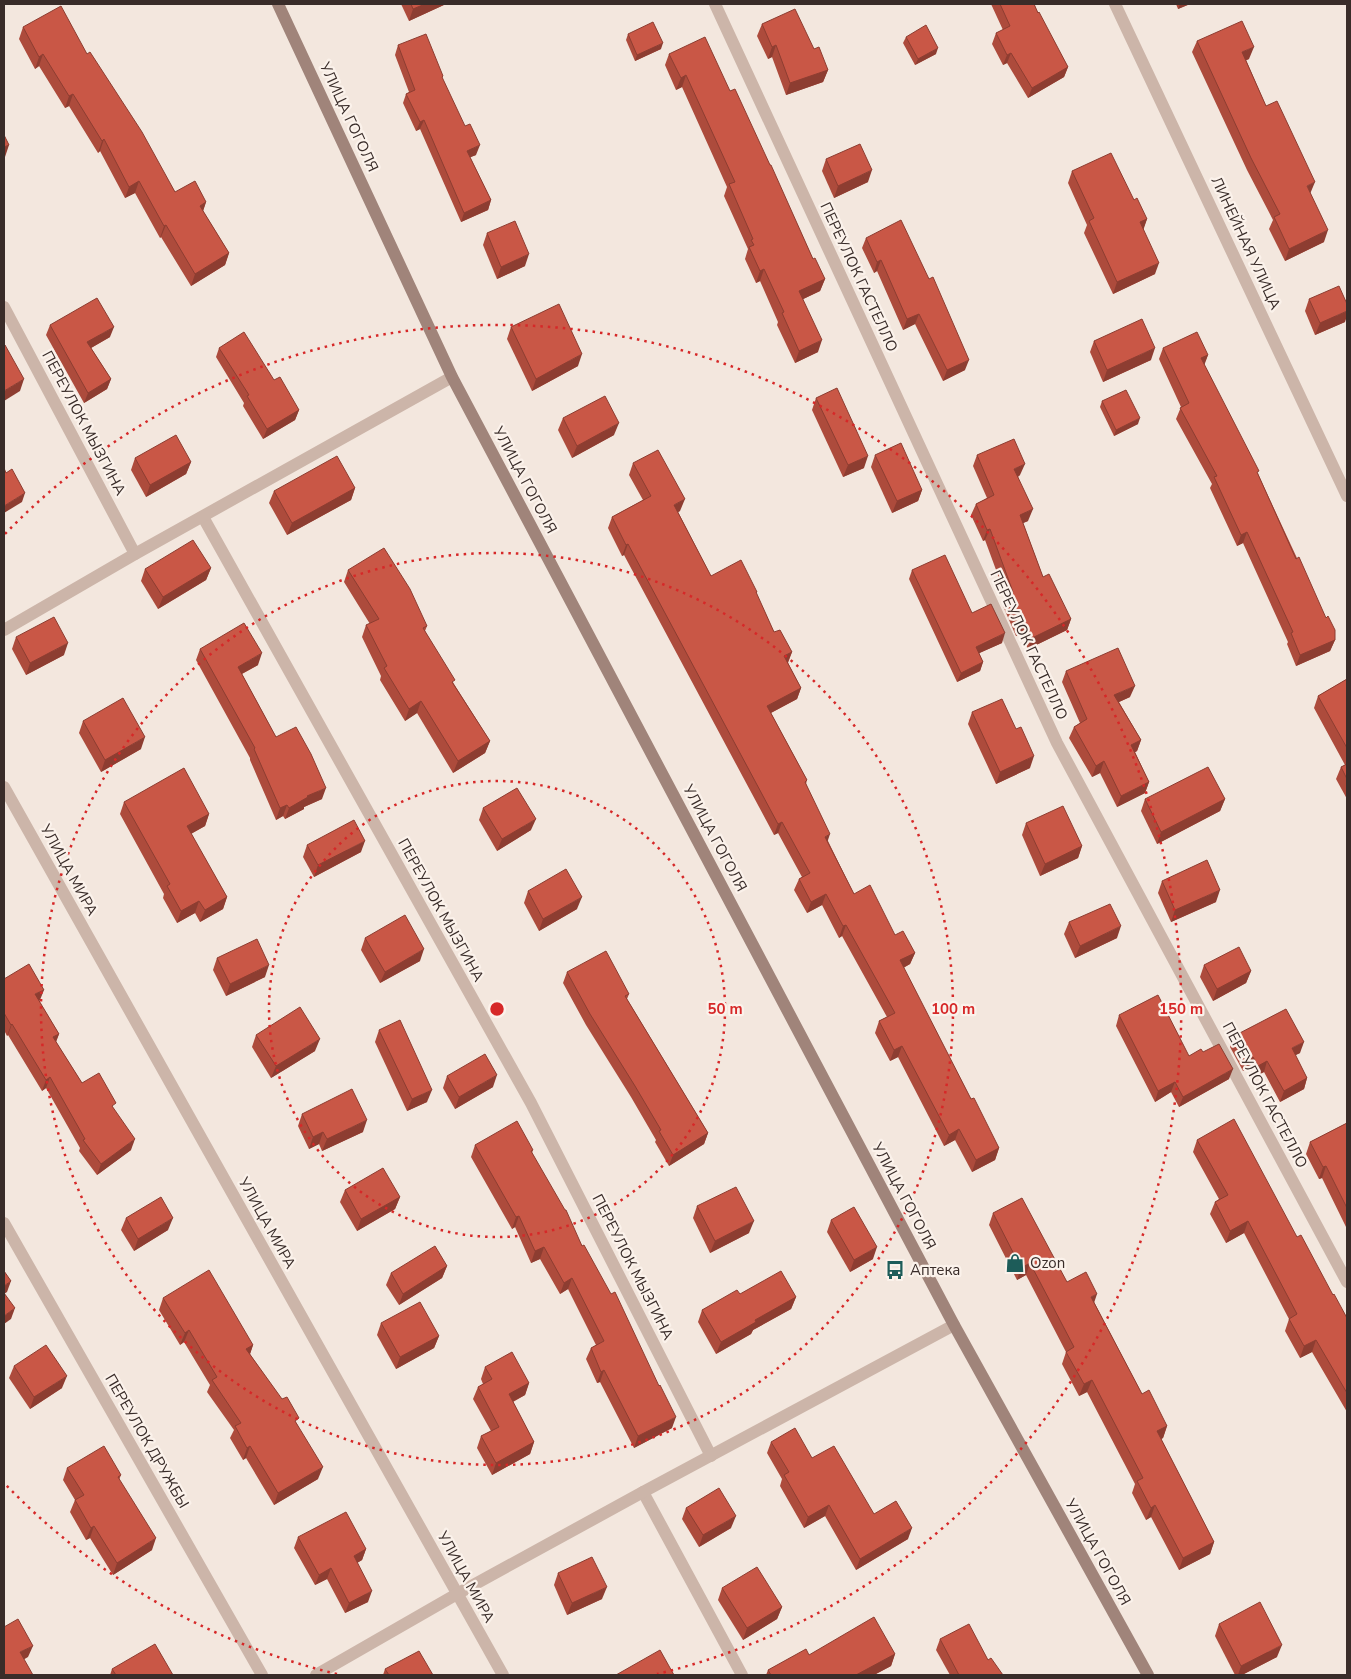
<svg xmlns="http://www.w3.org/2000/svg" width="1351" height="1679" viewBox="0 0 1351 1679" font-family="'Nunito Sans',sans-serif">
  <rect width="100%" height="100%" fill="#f3e7de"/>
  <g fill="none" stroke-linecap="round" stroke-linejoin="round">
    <g stroke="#ccb5a9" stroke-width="12">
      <polyline points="715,4 1057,743 1347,1282"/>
      <polyline points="1115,4 1347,496"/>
      <polyline points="4,307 135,554"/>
      <polyline points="203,517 531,1103 711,1456"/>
      <polyline points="4,630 135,554 452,377"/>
      <polyline points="4,787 503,1675"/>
      <polyline points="4,1223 262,1675"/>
      <polyline points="643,1492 742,1675"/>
      <polyline points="316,1675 457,1594 643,1492 954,1325"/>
    </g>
    <polyline stroke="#a0847a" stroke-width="12" points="278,4 452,377 954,1325 1148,1675"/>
  </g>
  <g fill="#ad4b3c">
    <polygon points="401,4 446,4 409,21"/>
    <polygon points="991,4 1034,4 1038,13 1068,67 1064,77 1028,98 1007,63 1003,65 992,44 996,33 1003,30"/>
    <polygon points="1176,4 1190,4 1178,9"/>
    <polygon points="762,24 814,49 828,70 823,82 786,95 772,57 768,59 757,36"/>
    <polygon points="23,27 87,54 175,192 206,202 203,211 229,253 225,265 191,286 161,237 160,238 135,193 125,198 100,151 98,153 69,106 65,108 39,66 35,69 19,39"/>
    <polygon points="628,34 661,49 635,61 626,40"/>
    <polygon points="906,37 936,54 915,65 903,43"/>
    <polygon points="1197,41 1249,59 1246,60 1266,106 1310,193 1324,242 1285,261 1269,229 1273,220 1247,170 1192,52"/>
    <polygon points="398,45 443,76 442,78 476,155 470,157 491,200 488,210 461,222 420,129 416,131 403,103 406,94 409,92 395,55"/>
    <polygon points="669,54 730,91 770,165 813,259 825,279 820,291 803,299 818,352 795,363 777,325 778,322 760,281 756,283 745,259 748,249 724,196 727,187 682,87 676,90 665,65"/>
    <polygon points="826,159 868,182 834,198 822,171"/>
    <polygon points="1072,171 1134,200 1147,219 1143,229 1155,274 1113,294 1084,233 1087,225 1068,183"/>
    <polygon points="487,233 525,266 497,279 483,245"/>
    <polygon points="866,238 929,279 965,370 943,381 915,324 903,330 877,271 874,273 862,248"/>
    <polygon points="1309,299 1345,322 1315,335 1305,311"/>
    <polygon points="50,325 110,337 91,348 111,379 107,389 84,403 46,335"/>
    <polygon points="511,327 578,366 532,391 507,339"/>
    <polygon points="1094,341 1151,360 1103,382 1090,352"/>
    <polygon points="219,348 299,410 295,420 263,439 243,406 244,403 216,357"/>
    <polygon points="1163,348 1208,355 1204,364 1258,474 1335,640 1330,651 1296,666 1287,644 1288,642 1243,543 1237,546 1210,488 1212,484 1176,419 1181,407 1159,359"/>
    <polygon points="816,398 864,468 843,477 812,410"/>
    <polygon points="1102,401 1138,424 1114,436 1100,407"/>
    <polygon points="563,418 614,435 572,458 558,430"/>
    <polygon points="875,455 922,490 918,501 892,513 871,467"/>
    <polygon points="977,455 1020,475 1018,477 1028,521 1023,523 1043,577 1071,619 1067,630 1028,649 1021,634 1016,636 1003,606 1006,597 985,540 983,541 971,515 976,504 987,498 973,466"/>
    <polygon points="135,458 191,462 186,474 146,497 131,470"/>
    <polygon points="633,463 680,511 678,512 711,576 757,592 756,594 774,632 792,652 788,663 801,688 797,699 771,713 807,780 806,784 828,841 854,894 895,935 915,953 910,964 903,968 971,1099 999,1148 995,1160 972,1172 955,1140 944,1146 898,1057 890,1061 875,1033 879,1021 887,1017 842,936 839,938 822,905 807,913 794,890 799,879 802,877 778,833 774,835 624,555 622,556 608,528 612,517 643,500 629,475"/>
    <polygon points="355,488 351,500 287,535 269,503 274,491"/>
    <polygon points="211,568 206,580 158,609 141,581 145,569"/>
    <polygon points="348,570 427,626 425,631 454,684 490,741 485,753 453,773 417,713 405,721 380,680 381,676 362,637 366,625 370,624 344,582"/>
    <polygon points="912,570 972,613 1002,643 979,653 983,662 980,671 957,682 909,579"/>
    <polygon points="16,637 64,655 26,675 12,649"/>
    <polygon points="200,649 258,665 242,674 276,737 322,799 304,807 304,809 285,819 283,816 276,820 250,760 250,758 196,660"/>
    <polygon points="1066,671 1130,697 1119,702 1141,740 1137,751 1135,752 1149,782 1145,793 1117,807 1100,773 1092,777 1069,738 1074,727 1080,723 1062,682"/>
    <polygon points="1347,679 1347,799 1336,779 1341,767 1345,765 1314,708 1318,696"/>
    <polygon points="972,712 1016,729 1030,768 996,784 968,724"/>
    <polygon points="83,721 141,749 101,772 79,733"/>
    <polygon points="1145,799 1225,799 1220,811 1157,844 1141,811"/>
    <polygon points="124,802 209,814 205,826 191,834 227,897 223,909 200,922 195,913 177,923 163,898 164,894 120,814"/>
    <polygon points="483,808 531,830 497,851 479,820"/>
    <polygon points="1026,823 1082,846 1078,858 1040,876 1022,835"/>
    <polygon points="307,845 361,852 314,877 303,857"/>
    <polygon points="1162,881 1216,902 1171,922 1158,893"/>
    <polygon points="528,891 577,909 539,931 524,903"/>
    <polygon points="1069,922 1117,938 1075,958 1064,934"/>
    <polygon points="365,938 420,961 380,983 361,950"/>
    <polygon points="217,958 265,977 226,996 213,970"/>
    <polygon points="1204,965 1251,971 1246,983 1213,1001 1200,977"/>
    <polygon points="567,972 629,994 627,999 708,1133 704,1144 669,1166 655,1142 656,1140 631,1097 586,1025 563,983"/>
    <polygon points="4,979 40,1000 39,1001 59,1034 56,1042 82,1083 114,1109 131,1150 97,1175 79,1151 80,1148 46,1088 42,1091 8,1035 7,1036 4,1030"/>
    <polygon points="1119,1015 1189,1056 1203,1052 1229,1079 1179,1107 1171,1092 1155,1102 1116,1026"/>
    <polygon points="379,1030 427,1102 407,1111 375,1042"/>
    <polygon points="256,1035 315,1051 271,1078 252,1047"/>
    <polygon points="1234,1036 1300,1053 1295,1055 1307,1078 1304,1089 1280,1102 1264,1072 1254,1077 1250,1068 1243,1071 1230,1047"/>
    <polygon points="447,1076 493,1087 455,1109 443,1088"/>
    <polygon points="302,1114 363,1132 322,1151 319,1144 309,1149 298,1126"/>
    <polygon points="1347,1123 1347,1229 1322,1178 1319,1179 1306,1154 1310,1142"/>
    <polygon points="1197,1140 1297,1237 1347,1318 1347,1412 1312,1352 1300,1358 1285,1331 1289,1319 1244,1233 1226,1243 1210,1214 1215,1202 1219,1199 1193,1152"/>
    <polygon points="475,1145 533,1150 532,1153 582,1246 672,1428 634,1448 600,1382 597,1383 586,1359 591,1348 596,1345 568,1289 560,1294 540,1259 531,1263 515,1227 512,1229 471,1157"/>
    <polygon points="345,1190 400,1197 395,1209 357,1231 340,1202"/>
    <polygon points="697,1206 749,1233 710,1253 693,1218"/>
    <polygon points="993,1213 1067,1282 1094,1302 1142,1394 1167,1426 1163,1438 1161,1439 1214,1542 1210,1554 1179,1570 1151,1517 1146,1520 1132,1493 1135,1484 1087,1392 1079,1396 1062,1364 1066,1352 1026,1275 1017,1280 989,1225"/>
    <polygon points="126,1218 168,1230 134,1251 121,1230"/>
    <polygon points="831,1220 873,1259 850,1272 827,1232"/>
    <polygon points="447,1266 442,1278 399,1305 386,1285 391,1273"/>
    <polygon points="740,1294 796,1297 791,1309 753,1330 751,1334 716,1354 698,1322 702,1310"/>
    <polygon points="163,1298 253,1345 250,1354 297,1424 318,1479 274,1505 246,1458 243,1460 230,1438 234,1430 207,1392 210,1385 184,1342 180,1345 159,1310"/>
    <polygon points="381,1323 439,1336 434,1348 396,1369 377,1335"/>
    <polygon points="14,1366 62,1388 30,1409 9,1378"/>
    <polygon points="485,1367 529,1383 525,1395 513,1402 534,1442 530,1454 492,1475 477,1448 481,1436 491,1431 473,1399 478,1387 483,1384 481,1379"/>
    <polygon points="771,1442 812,1458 874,1514 908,1539 856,1570 825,1516 804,1528 780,1486 782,1479 767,1453"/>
    <polygon points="67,1468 121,1475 119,1480 152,1550 113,1575 90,1538 86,1540 70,1512 75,1500 63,1480"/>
    <polygon points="686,1508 731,1528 699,1547 682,1519"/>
    <polygon points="298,1537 366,1549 362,1560 357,1563 368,1602 345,1613 327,1579 315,1585 294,1548"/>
    <polygon points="558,1573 602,1599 567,1615 554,1585"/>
    <polygon points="722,1588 782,1607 777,1619 743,1640 718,1600"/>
    <polygon points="1219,1624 1277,1657 1242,1675 1235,1675 1215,1636"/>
    <polygon points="940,1639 988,1660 1003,1675 950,1675 936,1650"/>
    <polygon points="895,1654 891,1666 874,1675 766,1675 768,1670 809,1655"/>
    <polygon points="112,1669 173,1675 110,1675"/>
    <polygon points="385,1669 433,1675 383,1675"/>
  </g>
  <g fill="#8d3d31">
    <polygon points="425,4 446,4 409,21 413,9"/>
    <polygon points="1180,4 1190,4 1178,9"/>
    <polygon points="663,43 661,49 635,61 637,55"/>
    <polygon points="776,45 772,57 768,59 772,47"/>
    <polygon points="1254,47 1249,59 1237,64 1242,52"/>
    <polygon points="938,48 936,54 915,65 918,59"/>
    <polygon points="1011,53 1007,63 1003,65 1007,55"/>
    <polygon points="43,54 39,66 35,69 39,57"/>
    <polygon points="1068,67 1064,77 1028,98 1032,88"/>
    <polygon points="828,70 823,82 786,95 790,83"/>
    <polygon points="686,75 682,87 676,90 681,78"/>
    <polygon points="73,94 69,106 65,108 69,96"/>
    <polygon points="424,120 420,129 416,131 420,122"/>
    <polygon points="104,139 100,151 98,153 102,141"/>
    <polygon points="9,145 5,157 4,157 4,147"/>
    <polygon points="480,145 476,155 464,160 467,151"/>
    <polygon points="872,170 868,182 834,198 838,186"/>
    <polygon points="139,181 135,193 125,198 129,187"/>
    <polygon points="1315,182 1310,194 1307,186"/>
    <polygon points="491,200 488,210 461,222 464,213"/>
    <polygon points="206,202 202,214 200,206"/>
    <polygon points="1147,219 1143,231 1140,222"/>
    <polygon points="166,225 161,237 160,238 164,226"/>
    <polygon points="1328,230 1324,242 1285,261 1289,249"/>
    <polygon points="229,253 225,265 191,286 195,274"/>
    <polygon points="529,254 525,266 497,279 501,267"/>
    <polygon points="881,260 877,271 874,273 877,262"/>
    <polygon points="1159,263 1155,274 1113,294 1117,282"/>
    <polygon points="764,269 760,281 756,283 760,271"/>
    <polygon points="825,279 820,291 795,303 799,291"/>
    <polygon points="1347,311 1347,316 1345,322 1315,335 1320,323"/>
    <polygon points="919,314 915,324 903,330 907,319"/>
    <polygon points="114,327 110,337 84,352 87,342"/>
    <polygon points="822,340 818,352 795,363 799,351"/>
    <polygon points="1155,348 1151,360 1103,382 1107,370"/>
    <polygon points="582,354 578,366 532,391 536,379"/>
    <polygon points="1208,355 1204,366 1201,358"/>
    <polygon points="969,360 965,370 943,381 947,370"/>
    <polygon points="24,379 20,391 4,401 4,391"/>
    <polygon points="111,379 107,389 84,403 88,393"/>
    <polygon points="299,410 295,420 263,439 267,429"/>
    <polygon points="1140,418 1138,424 1114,436 1116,430"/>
    <polygon points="619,423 614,435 572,458 577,446"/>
    <polygon points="868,456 864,468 843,477 848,465"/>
    <polygon points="191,462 186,474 146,497 150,485"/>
    <polygon points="1025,464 1020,475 1010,480 1014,469"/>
    <polygon points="355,488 351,500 287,535 292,523"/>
    <polygon points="922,490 918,501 892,513 897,501"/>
    <polygon points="25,493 22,502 4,513 4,506"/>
    <polygon points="685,499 680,511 670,516 674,505"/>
    <polygon points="1033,509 1028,521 1016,526 1020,515"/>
    <polygon points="990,529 985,540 983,541 987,530"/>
    <polygon points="1247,532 1243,543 1237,546 1241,535"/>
    <polygon points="628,544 624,555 622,556 626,545"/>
    <polygon points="211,568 206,580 158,609 163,597"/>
    <polygon points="1071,619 1067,630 1028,649 1032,638"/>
    <polygon points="1025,623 1021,634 1016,636 1020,625"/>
    <polygon points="1005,633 1002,643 973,656 976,647"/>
    <polygon points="1335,640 1330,651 1296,666 1300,655"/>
    <polygon points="68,643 64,655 26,675 30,663"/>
    <polygon points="792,652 787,664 784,656"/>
    <polygon points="262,653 258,665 234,678 238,667"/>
    <polygon points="983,662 980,671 957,682 961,673"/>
    <polygon points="1135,686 1130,697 1110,706 1114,695"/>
    <polygon points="801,688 797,699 763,717 767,706"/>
    <polygon points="421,701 417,713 405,721 409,709"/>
    <polygon points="145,737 141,749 101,772 105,760"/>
    <polygon points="1141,740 1137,751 1127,757 1131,745"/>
    <polygon points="490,741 485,753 453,773 458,761"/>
    <polygon points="1034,756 1030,768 996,784 1000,772"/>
    <polygon points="1104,761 1100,773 1092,777 1096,766"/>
    <polygon points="1149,782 1145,793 1117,807 1121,796"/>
    <polygon points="326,788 322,799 304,807 304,809 285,819 289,808 307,796"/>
    <polygon points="1225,799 1220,811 1157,844 1161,832"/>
    <polygon points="287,805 283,816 276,820 280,808"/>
    <polygon points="209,814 205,826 183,838 187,826"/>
    <polygon points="536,819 531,830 497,851 502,839"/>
    <polygon points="782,822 778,833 774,835 778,824"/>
    <polygon points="830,834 826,846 825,837"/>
    <polygon points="365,841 361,852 314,877 318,865"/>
    <polygon points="1082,846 1078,858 1040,876 1045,864"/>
    <polygon points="1220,890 1216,902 1171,922 1175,910"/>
    <polygon points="826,894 822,905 807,913 811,902"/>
    <polygon points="227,897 223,909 200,922 205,910"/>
    <polygon points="582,897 577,909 539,931 543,919"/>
    <polygon points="199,901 195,913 177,923 181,911"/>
    <polygon points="846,925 842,936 839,938 843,926"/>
    <polygon points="1121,926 1117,938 1075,958 1080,946"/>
    <polygon points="424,949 420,961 380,983 385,972"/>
    <polygon points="915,953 910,964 896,972 900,960"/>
    <polygon points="269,965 265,977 226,996 230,984"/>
    <polygon points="1251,971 1246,983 1213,1001 1217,989"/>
    <polygon points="44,990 40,1000 31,1005 35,994"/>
    <polygon points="12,1024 8,1035 7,1036 11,1025"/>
    <polygon points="59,1034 55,1044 53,1037"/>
    <polygon points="320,1039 315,1051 271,1078 276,1066"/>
    <polygon points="1304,1042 1300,1053 1288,1059 1292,1048"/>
    <polygon points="902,1046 898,1057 890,1061 894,1050"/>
    <polygon points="1253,1057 1250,1068 1243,1071 1247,1061"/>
    <polygon points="1267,1061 1264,1072 1254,1077 1258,1066"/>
    <polygon points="1233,1069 1229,1079 1179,1107 1183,1097"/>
    <polygon points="497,1075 493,1087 455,1109 459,1097"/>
    <polygon points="50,1077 46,1088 42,1091 46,1080"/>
    <polygon points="1307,1078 1304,1089 1280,1102 1284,1091"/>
    <polygon points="1175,1082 1171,1092 1155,1102 1158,1091"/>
    <polygon points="432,1090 427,1102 407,1111 412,1099"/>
    <polygon points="367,1120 363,1132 322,1151 327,1139"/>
    <polygon points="959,1129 955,1140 944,1146 949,1135"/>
    <polygon points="323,1132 319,1144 309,1149 313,1137"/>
    <polygon points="708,1133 704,1144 669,1166 673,1155"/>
    <polygon points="135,1139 131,1150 97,1175 101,1164"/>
    <polygon points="999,1148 995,1160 972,1172 976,1160"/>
    <polygon points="1326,1166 1322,1178 1319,1179 1323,1167"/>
    <polygon points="400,1197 395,1209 357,1231 361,1219"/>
    <polygon points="519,1216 515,1227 512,1229 516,1217"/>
    <polygon points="173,1218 168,1230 134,1251 138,1239"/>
    <polygon points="754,1221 749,1233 710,1253 715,1241"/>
    <polygon points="1248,1221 1244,1233 1226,1243 1230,1231"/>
    <polygon points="544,1247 540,1259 531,1263 535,1251"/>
    <polygon points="877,1247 873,1259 850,1272 854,1260"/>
    <polygon points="1030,1263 1026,1275 1017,1280 1021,1268"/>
    <polygon points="447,1266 442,1278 399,1305 403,1294"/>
    <polygon points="572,1278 568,1289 560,1294 564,1283"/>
    <polygon points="11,1281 7,1292 4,1294 4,1286"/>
    <polygon points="1097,1294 1093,1306 1091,1297"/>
    <polygon points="796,1297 791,1309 753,1330 751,1334 716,1354 721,1342 755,1320"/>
    <polygon points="15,1308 11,1319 4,1324 4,1316"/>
    <polygon points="189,1330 184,1342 180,1345 185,1333"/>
    <polygon points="439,1336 434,1348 396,1369 400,1357"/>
    <polygon points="1316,1340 1312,1352 1300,1358 1304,1346"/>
    <polygon points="253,1345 249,1357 246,1349"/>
    <polygon points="604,1370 600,1382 597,1383 601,1372"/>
    <polygon points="67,1376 62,1388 30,1409 34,1397"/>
    <polygon points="1092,1380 1087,1392 1079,1396 1084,1384"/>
    <polygon points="529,1383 525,1395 504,1406 509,1394"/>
    <polygon points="676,1417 672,1428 634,1448 638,1436"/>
    <polygon points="1167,1426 1163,1438 1153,1443 1157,1431"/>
    <polygon points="534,1442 530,1454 492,1475 496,1463"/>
    <polygon points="250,1446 246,1458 243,1460 247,1448"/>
    <polygon points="323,1467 318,1479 274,1505 278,1493"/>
    <polygon points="829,1505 825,1516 804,1528 808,1517"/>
    <polygon points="1155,1505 1151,1517 1146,1520 1151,1508"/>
    <polygon points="736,1516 731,1528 699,1547 703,1535"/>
    <polygon points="94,1526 90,1538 86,1540 91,1528"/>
    <polygon points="912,1528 908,1539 856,1570 860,1559"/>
    <polygon points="156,1538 152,1550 113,1575 117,1563"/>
    <polygon points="1214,1542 1210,1554 1179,1570 1183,1558"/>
    <polygon points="366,1549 362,1560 350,1567 354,1556"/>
    <polygon points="331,1568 327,1579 315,1585 319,1575"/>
    <polygon points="607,1587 602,1599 567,1615 572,1603"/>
    <polygon points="372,1591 368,1602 345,1613 349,1603"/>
    <polygon points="782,1607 777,1619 743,1640 747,1628"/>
    <polygon points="1282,1645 1277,1657 1242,1675 1238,1675 1241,1666"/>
    <polygon points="33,1646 28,1657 16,1664 20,1652"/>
    <polygon points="895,1654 891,1666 874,1675 856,1675"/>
  </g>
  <g fill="#c95746" stroke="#8d3d31">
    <polygon points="411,4 425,4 413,9"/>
    <polygon points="1000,4 1034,4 1038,13 1039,12 1068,67 1032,88 1011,53 1007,55 996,33 1010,26"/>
    <polygon points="61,6 87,54 90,52 142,132 175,192 195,181 206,202 200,206 229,253 195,274 166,225 164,226 139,181 129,187 104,139 102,141 73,94 69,96 43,54 39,57 23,27"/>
    <polygon points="795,9 814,49 819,47 828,70 790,83 776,45 772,47 762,24"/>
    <polygon points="1242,21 1254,47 1242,52 1266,106 1277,101 1315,182 1307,186 1328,230 1289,249 1274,217 1280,214 1251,158 1197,41"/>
    <polygon points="653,22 663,43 637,55 628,34"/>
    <polygon points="926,25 938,48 918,59 906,37"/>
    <polygon points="426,34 443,76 442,77 465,126 470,124 480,145 467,151 491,200 464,213 424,120 420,122 406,94 415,90 398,45"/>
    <polygon points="705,37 730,91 735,89 770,165 771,165 813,259 815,258 825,279 799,291 822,340 799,351 782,313 784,312 764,269 760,271 749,247 754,245 751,240 753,239 729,184 735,182 686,75 681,78 669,54"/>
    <polygon points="4,135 9,145 4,147"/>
    <polygon points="860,144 872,170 838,186 826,159"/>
    <polygon points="1111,153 1134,200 1137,198 1147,219 1140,222 1159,263 1117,282 1089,221 1094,218 1072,171"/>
    <polygon points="901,220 929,279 933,277 969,360 947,370 919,314 907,319 881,260 877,262 866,238"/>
    <polygon points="515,221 529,254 501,267 487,233"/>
    <polygon points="1339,286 1347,304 1347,311 1320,323 1309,299"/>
    <polygon points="97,298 114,327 87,342 111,379 88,393 50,325"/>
    <polygon points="559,304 582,354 536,379 511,327"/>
    <polygon points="1142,319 1155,348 1107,370 1094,341"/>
    <polygon points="244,332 274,380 280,377 299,410 267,429 247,396 249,395 219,348"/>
    <polygon points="1197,332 1208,355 1201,358 1259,471 1257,472 1296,559 1299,557 1326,618 1328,616 1335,630 1335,640 1300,655 1291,633 1293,632 1247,532 1241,535 1214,477 1217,476 1180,408 1189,403 1163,348"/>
    <polygon points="5,345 24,379 4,391 4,346"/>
    <polygon points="837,388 868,456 848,465 816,398"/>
    <polygon points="1126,390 1140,418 1116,430 1102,401"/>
    <polygon points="605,396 619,423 577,446 563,418"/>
    <polygon points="176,435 191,462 150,485 135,458"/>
    <polygon points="1014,439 1025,464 1014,469 1033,509 1020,515 1043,577 1049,574 1071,619 1032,638 1025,623 1020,625 1007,595 1013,592 990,529 987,530 976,504 994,495 977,455"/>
    <polygon points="901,443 922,490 897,501 875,455"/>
    <polygon points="658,450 685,499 674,505 711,576 741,560 757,592 756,592 774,632 780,630 792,652 784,656 801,688 767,706 807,780 805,782 830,834 825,837 854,894 870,885 895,935 903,931 915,953 900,960 971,1099 974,1098 999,1148 976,1160 959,1129 949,1135 902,1046 894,1050 879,1021 895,1013 846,925 843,926 826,894 811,902 799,879 810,873 782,822 778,824 628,544 626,545 612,517 651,496 633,463"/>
    <polygon points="337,456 355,488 292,523 274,491"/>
    <polygon points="4,468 6,473 12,469 25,493 4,506"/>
    <polygon points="193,540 211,568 163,597 145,569"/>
    <polygon points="384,548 410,589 427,626 423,628 455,680 452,682 490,741 458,761 421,701 409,709 384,668 387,666 366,625 379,619 348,570"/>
    <polygon points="945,555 972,613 991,604 1005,633 976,647 983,662 961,673 912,570"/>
    <polygon points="54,617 68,643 30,663 16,637"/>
    <polygon points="244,623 262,653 238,667 276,737 296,727 311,754 326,788 307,796 308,797 289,808 287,805 280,808 254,749 255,748 200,649"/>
    <polygon points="1118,648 1135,686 1114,695 1141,740 1131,745 1149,782 1121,796 1104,761 1096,766 1074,727 1087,719 1066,671"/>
    <polygon points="1347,679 1347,748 1318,696"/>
    <polygon points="123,698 145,737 105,760 83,721"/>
    <polygon points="1002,699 1016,729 1021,727 1034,756 1000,772 972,712"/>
    <polygon points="1347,764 1347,779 1341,767"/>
    <polygon points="1208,767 1225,799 1161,832 1145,799"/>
    <polygon points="184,768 209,814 187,826 227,897 205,910 199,901 181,911 167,886 170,884 124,802"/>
    <polygon points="517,788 536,819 502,839 483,808"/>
    <polygon points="1063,806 1082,846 1045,864 1026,823"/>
    <polygon points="354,820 365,841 318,865 307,845"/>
    <polygon points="1207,860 1220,890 1175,910 1162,881"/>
    <polygon points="566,869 582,897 543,919 528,891"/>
    <polygon points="1110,904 1121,926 1080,946 1069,922"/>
    <polygon points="405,915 424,949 385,972 365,938"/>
    <polygon points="257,939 269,965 230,984 217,958"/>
    <polygon points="1239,947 1251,971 1217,989 1204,965"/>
    <polygon points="606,951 629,994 625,996 708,1133 673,1155 659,1131 661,1130 635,1086 590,1014 567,972"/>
    <polygon points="29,964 44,990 35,994 59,1034 53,1037 82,1083 99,1073 116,1103 112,1106 135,1139 101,1164 83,1140 85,1139 50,1077 46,1080 12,1024 11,1025 4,1013 4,979"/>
    <polygon points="1158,995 1189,1056 1201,1049 1203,1052 1219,1044 1233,1069 1183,1097 1175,1082 1158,1091 1119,1015"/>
    <polygon points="300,1007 320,1039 276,1066 256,1035"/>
    <polygon points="1286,1009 1304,1042 1292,1048 1307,1078 1284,1091 1267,1061 1258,1066 1253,1057 1247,1061 1234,1036"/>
    <polygon points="400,1020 432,1090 412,1099 379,1030"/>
    <polygon points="485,1054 497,1075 459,1097 447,1076"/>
    <polygon points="352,1089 367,1120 327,1139 323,1132 313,1137 302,1114"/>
    <polygon points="1234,1119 1297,1237 1301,1235 1333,1295 1334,1294 1347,1318 1347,1393 1316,1340 1304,1346 1289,1319 1297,1314 1248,1221 1230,1231 1215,1202 1228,1195 1197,1140"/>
    <polygon points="517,1121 533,1150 531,1151 565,1210 566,1210 582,1246 584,1245 611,1294 615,1292 659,1386 660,1385 676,1417 638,1436 604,1370 601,1372 591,1348 604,1341 572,1278 564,1283 544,1247 535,1251 519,1216 516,1217 475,1145"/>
    <polygon points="1347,1123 1347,1208 1326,1166 1323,1167 1310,1142"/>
    <polygon points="383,1168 400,1197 361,1219 345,1190"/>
    <polygon points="736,1187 754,1221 715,1241 697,1206"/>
    <polygon points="161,1197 173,1218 138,1239 126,1218"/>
    <polygon points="1022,1198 1067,1282 1086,1272 1097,1294 1091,1297 1142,1394 1149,1390 1167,1426 1157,1431 1214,1542 1183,1558 1155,1505 1151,1508 1137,1481 1143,1478 1092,1380 1084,1384 1066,1352 1074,1347 1030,1263 1021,1268 993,1213"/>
    <polygon points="854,1207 877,1247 854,1260 831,1220"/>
    <polygon points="435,1246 447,1266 403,1294 391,1273"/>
    <polygon points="209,1270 253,1345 246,1349 282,1399 287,1397 299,1418 295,1421 323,1467 278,1493 250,1446 247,1448 235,1426 241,1423 212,1380 217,1377 189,1330 185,1333 163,1298"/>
    <polygon points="4,1271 11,1281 4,1286"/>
    <polygon points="781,1271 796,1297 755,1320 756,1322 721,1342 702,1310 737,1290 740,1294"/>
    <polygon points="4,1293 15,1308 4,1316"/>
    <polygon points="420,1302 439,1336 400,1357 381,1323"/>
    <polygon points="46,1345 67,1376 34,1397 14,1366"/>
    <polygon points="512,1352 529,1383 509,1394 534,1442 496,1463 481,1436 499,1427 478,1387 492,1379 485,1367"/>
    <polygon points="795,1428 812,1458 834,1446 874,1514 896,1501 912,1528 860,1559 829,1505 808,1517 784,1475 789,1472 771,1442"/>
    <polygon points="104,1446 121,1475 118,1477 156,1538 117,1563 94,1526 91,1528 75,1500 84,1495 67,1468"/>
    <polygon points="719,1488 736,1516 703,1535 686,1508"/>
    <polygon points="346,1512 366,1549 354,1556 372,1591 349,1603 331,1568 319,1575 298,1537"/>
    <polygon points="592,1557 607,1587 572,1603 558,1573"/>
    <polygon points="757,1567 782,1607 747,1628 722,1588"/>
    <polygon points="1260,1602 1282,1645 1241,1666 1219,1624"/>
    <polygon points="874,1617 895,1654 856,1675 771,1675 768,1670 806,1649 809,1655"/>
    <polygon points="18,1619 33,1646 20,1652 33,1675 4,1675 4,1627"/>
    <polygon points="969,1624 988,1660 991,1658 1003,1675 959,1675 940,1639"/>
    <polygon points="155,1644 173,1675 116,1675 112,1669"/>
    <polygon points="660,1650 674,1675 616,1675"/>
    <polygon points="419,1651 433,1675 389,1675 385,1669"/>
  </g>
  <g fill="none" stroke="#d62828" stroke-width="2.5" stroke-dasharray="2.5 5">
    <circle cx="497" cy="1009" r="228"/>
    <circle cx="497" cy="1009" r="456"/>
    <path d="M337 1674A684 684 0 0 1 5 1484M5 534A684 684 0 1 1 657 1674"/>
  </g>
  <defs>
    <g id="shop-bare" transform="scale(1.5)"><path d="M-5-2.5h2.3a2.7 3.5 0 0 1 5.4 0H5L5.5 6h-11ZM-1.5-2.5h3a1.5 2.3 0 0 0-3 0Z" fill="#1d5c59" stroke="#fbf2eb" stroke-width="2.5" paint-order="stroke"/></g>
    <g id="bus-bare" transform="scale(1.5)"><path d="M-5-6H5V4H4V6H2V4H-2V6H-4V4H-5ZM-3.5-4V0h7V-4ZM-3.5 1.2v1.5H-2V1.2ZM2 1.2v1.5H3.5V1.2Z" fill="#1d5c59" stroke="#fbf2eb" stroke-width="2.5" paint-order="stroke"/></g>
  </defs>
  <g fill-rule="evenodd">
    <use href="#shop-bare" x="1015" y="1263"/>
    <use href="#bus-bare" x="895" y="1270"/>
  </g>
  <g text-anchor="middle" stroke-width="4.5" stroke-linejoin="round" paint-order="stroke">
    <g font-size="15" fill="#392c29" stroke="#fbf2eb">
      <text transform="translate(349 117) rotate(65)" y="5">УЛИЦА ГОГОЛЯ</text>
      <text transform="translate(1246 243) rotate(65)" y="5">ЛИНЕЙНАЯ УЛИЦА</text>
      <text transform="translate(859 277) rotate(65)" y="5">ПЕРЕУЛОК ГАСТЕЛЛО</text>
      <text transform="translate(84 423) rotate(62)" y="5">ПЕРЕУЛОК МЫЗГИНА</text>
      <text transform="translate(525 480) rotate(62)" y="5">УЛИЦА ГОГОЛЯ</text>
      <text transform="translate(1029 645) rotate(65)" y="5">ПЕРЕУЛОК ГАСТЕЛЛО</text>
      <text transform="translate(715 838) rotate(62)" y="5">УЛИЦА ГОГОЛЯ</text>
      <text transform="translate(69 870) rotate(61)" y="5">УЛИЦА МИРА</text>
      <text transform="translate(441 910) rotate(61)" y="5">ПЕРЕУЛОК МЫЗГИНА</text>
      <text transform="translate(1265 1095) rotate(62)" y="5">ПЕРЕУЛОК ГАСТЕЛЛО</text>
      <text transform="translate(904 1196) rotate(62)" y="5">УЛИЦА ГОГОЛЯ</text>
      <text transform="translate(267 1223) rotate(61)" y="5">УЛИЦА МИРА</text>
      <text transform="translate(633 1267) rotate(63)" y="5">ПЕРЕУЛОК МЫЗГИНА</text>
      <text transform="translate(147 1441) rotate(60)" y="5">ПЕРЕУЛОК ДРУЖБЫ</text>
      <text transform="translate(1098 1552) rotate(61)" y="5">УЛИЦА ГОГОЛЯ</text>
      <text transform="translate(466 1577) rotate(61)" y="5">УЛИЦА МИРА</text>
    </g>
    <g font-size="15" fill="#392c29" stroke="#fbf2eb" text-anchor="start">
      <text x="1030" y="1268">Ozon</text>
      <text x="910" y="1275">Аптека</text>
    </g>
  </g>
  <circle cx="497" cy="1009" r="8" fill="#d62828" stroke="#fbf2eb" stroke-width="2.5"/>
  <g font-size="15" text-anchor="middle" font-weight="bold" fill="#d62828" stroke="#fbf2eb" stroke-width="4.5" stroke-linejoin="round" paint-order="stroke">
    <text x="725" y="1014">50 m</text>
    <text x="953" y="1014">100 m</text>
    <text x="1181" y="1014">150 m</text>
  </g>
  <rect width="1351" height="1679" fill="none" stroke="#392c29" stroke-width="10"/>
</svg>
